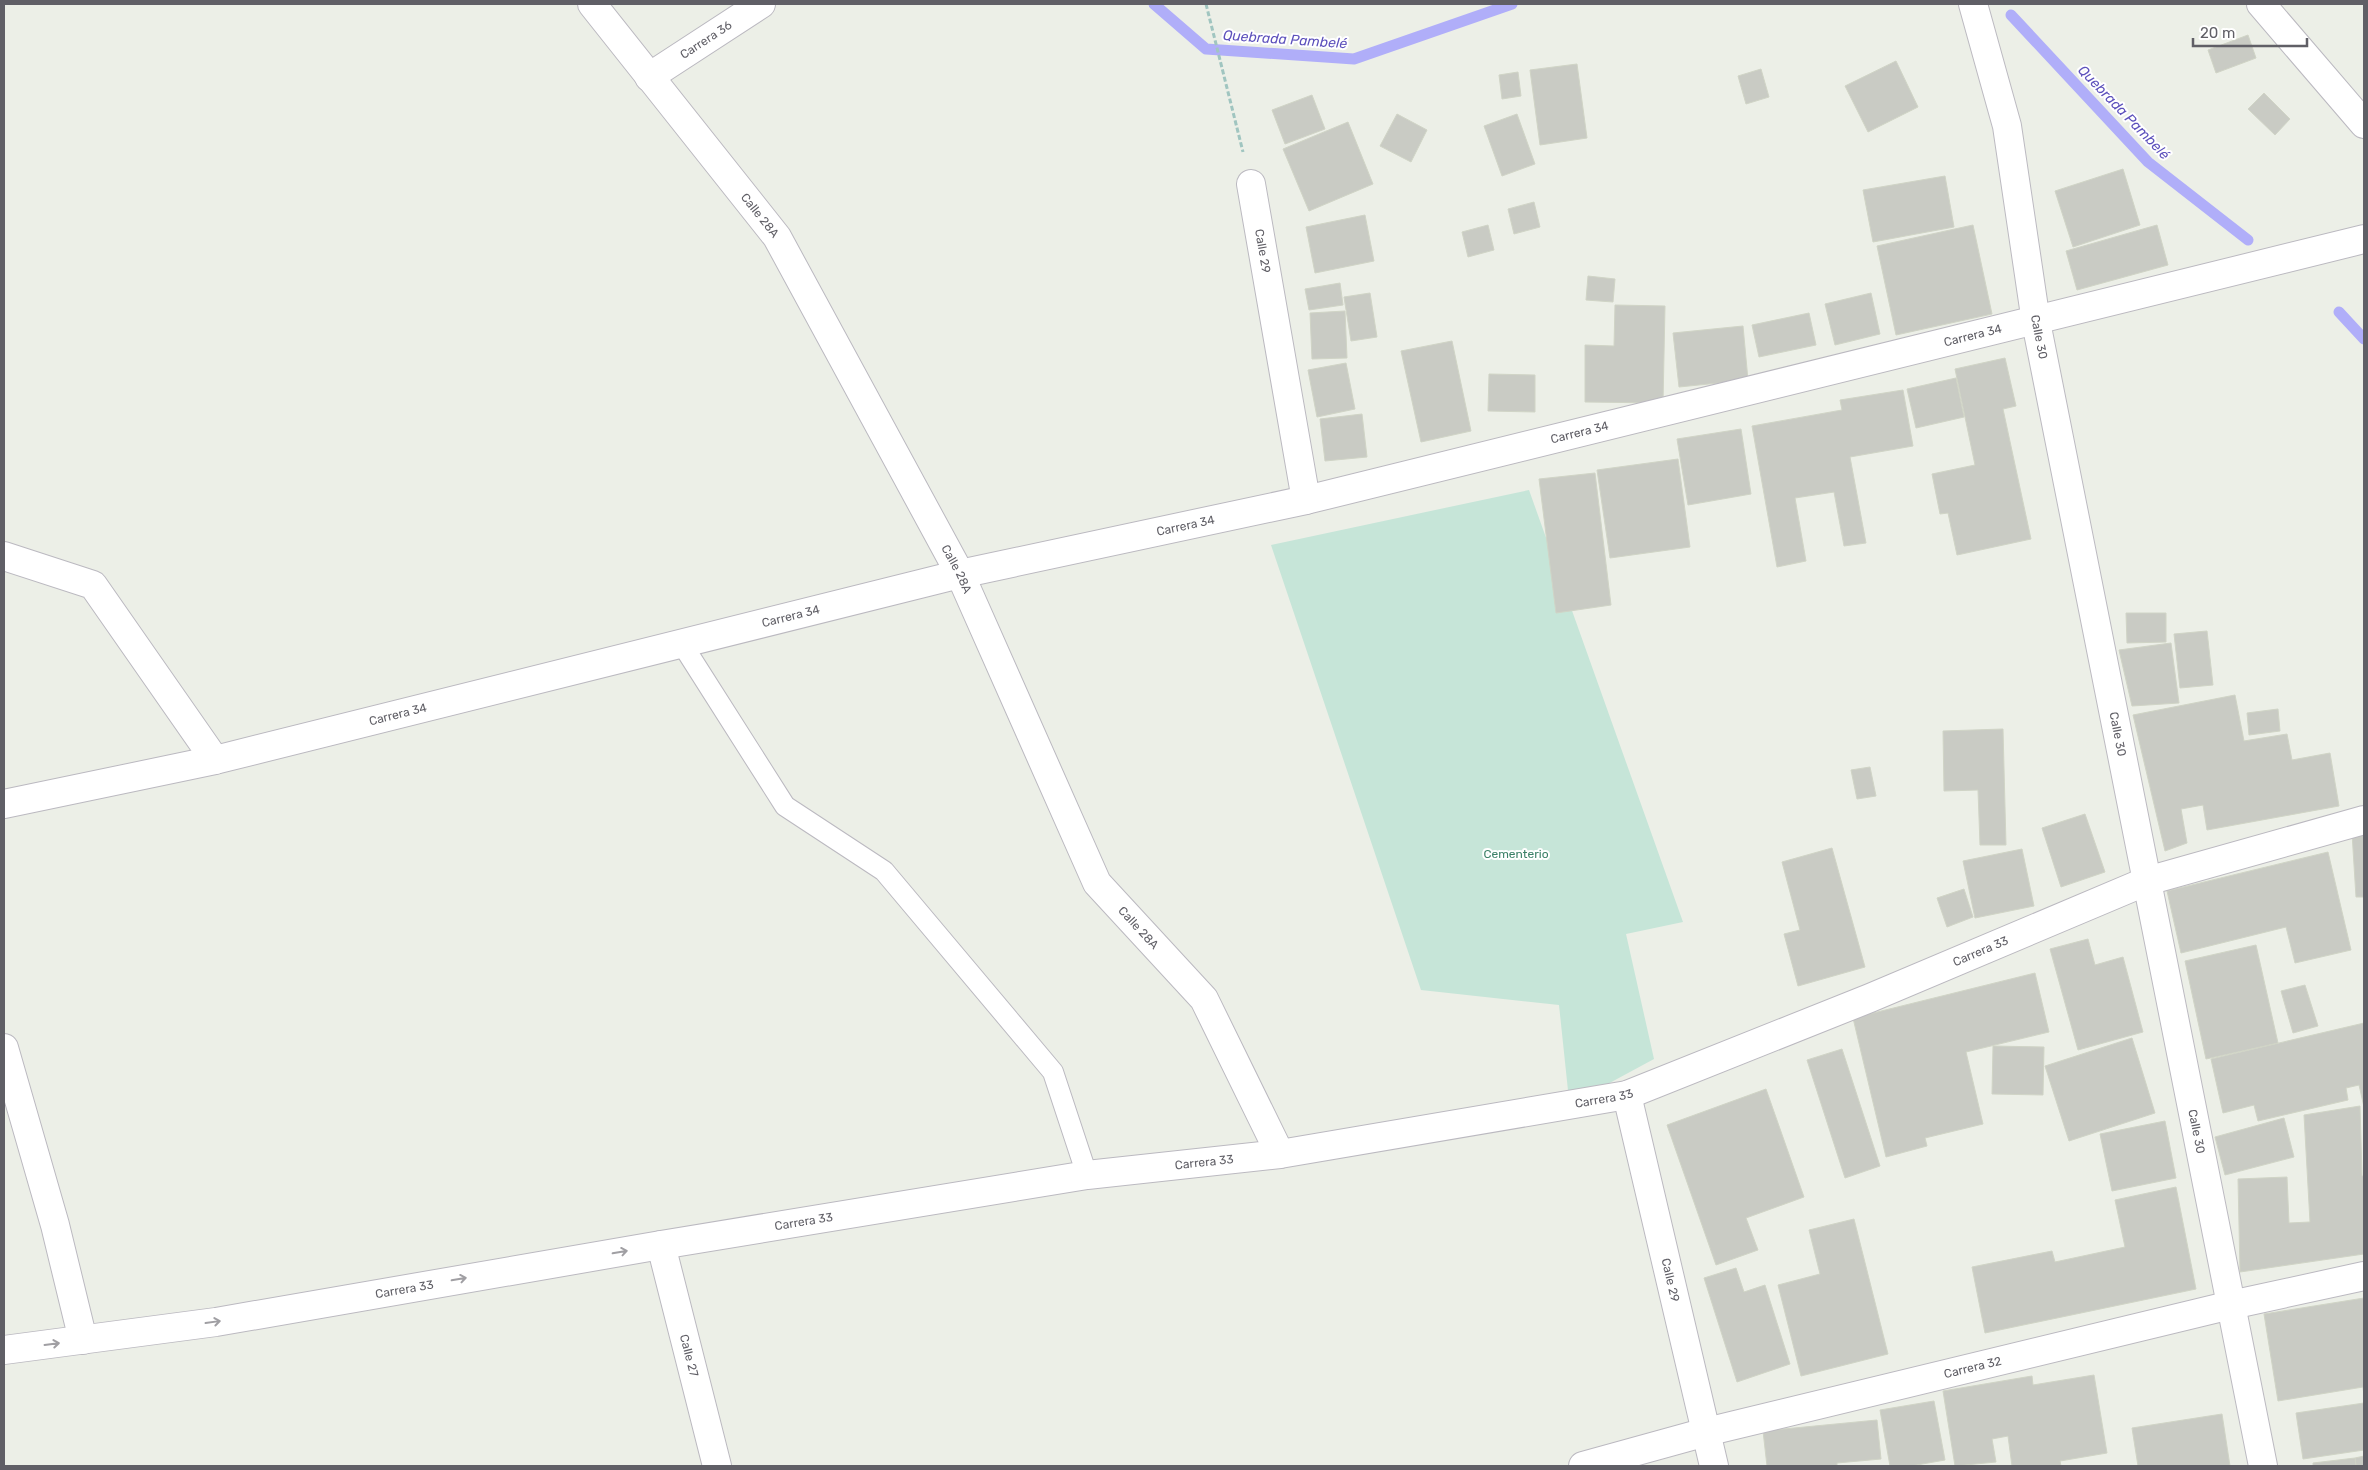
<svg xmlns="http://www.w3.org/2000/svg" width="2368" height="1470" viewBox="0 0 2368 1470" font-family="Rubik,sans-serif">
  <rect width="100%" height="100%" fill="#ecefe7"/>
  <polygon fill="#c6e5d8" points="1529,490 1683,922 1626,934 1654,1059 1604,1086 1569,1100 1559,1005 1421,990 1271,545"/>
  <g fill="none" stroke-linecap="round" stroke-linejoin="round">
    <g stroke="#b0aef9" stroke-width="11">
      <polyline points="1154,4 1206,49 1354,59 1512,4"/>
      <polyline points="2011,15 2148,162 2248,240"/>
      <polyline points="2339,312 2364,339"/>
    </g>
  </g>
  <g fill="#c9cbc4" stroke="#d0d4c6">
    <polygon points="2248,35 2256,58 2216,73 2208,50"/>
    <polygon points="1896,61 1918,107 1868,132 1845,86"/>
    <polygon points="1577,64 1587,138 1540,145 1530,70"/>
    <polygon points="1761,69 1769,97 1746,104 1738,76"/>
    <polygon points="1518,72 1521,96 1502,99 1499,75"/>
    <polygon points="2264,93 2290,119 2275,135 2248,109"/>
    <polygon points="1312,95 1325,129 1285,144 1272,110"/>
    <polygon points="1397,114 1427,130 1411,162 1380,146"/>
    <polygon points="1517,114 1535,164 1502,176 1484,126"/>
    <polygon points="1348,122 1373,184 1309,211 1283,149"/>
    <polygon points="2123,169 2140,225 2073,247 2055,191"/>
    <polygon points="1945,176 1954,227 1873,242 1863,190"/>
    <polygon points="1534,202 1540,227 1514,234 1508,209"/>
    <polygon points="1365,215 1374,261 1315,273 1306,227"/>
    <polygon points="1488,225 1494,250 1468,257 1462,232"/>
    <polygon points="1973,225 1992,314 1896,335 1877,246"/>
    <polygon points="2157,225 2168,265 2077,290 2066,251"/>
    <polygon points="1588,276 1615,279 1613,302 1586,300"/>
    <polygon points="1340,283 1343,305 1309,310 1305,289"/>
    <polygon points="1370,293 1377,337 1351,341 1344,297"/>
    <polygon points="1871,293 1880,334 1835,345 1825,304"/>
    <polygon points="1615,305 1665,306 1663,403 1585,402 1585,345 1614,346"/>
    <polygon points="1345,311 1347,358 1312,359 1310,313"/>
    <polygon points="1809,313 1816,345 1759,357 1752,325"/>
    <polygon points="1743,326 1748,380 1679,387 1673,333"/>
    <polygon points="1452,341 1471,431 1421,442 1401,351"/>
    <polygon points="2005,358 2016,406 2003,409 2031,539 1957,555 1948,513 1940,514 1932,474 1975,465 1955,369"/>
    <polygon points="1346,363 1355,409 1317,417 1308,370"/>
    <polygon points="1489,374 1535,375 1535,412 1488,411"/>
    <polygon points="1956,378 1964,417 1916,428 1907,389"/>
    <polygon points="1903,390 1913,446 1850,457 1866,543 1844,546 1834,492 1795,498 1806,561 1777,567 1752,426 1842,410 1840,400"/>
    <polygon points="1362,414 1367,457 1325,461 1320,419"/>
    <polygon points="1741,429 1751,494 1688,505 1677,439"/>
    <polygon points="1678,459 1690,547 1610,558 1597,470"/>
    <polygon points="1595,473 1611,605 1556,613 1539,479"/>
    <polygon points="2126,613 2166,613 2166,642 2127,643"/>
    <polygon points="2207,631 2213,685 2180,688 2174,634"/>
    <polygon points="2171,643 2179,703 2132,706 2119,650"/>
    <polygon points="2235,695 2244,741 2287,734 2292,760 2330,753 2339,806 2207,830 2203,805 2181,809 2187,843 2165,851 2133,715"/>
    <polygon points="2278,709 2280,731 2249,735 2247,713"/>
    <polygon points="2003,729 2006,845 1980,845 1978,790 1944,791 1943,731"/>
    <polygon points="1870,767 1876,796 1857,799 1851,770"/>
    <polygon points="2085,814 2105,872 2061,887 2042,828"/>
    <polygon points="2364,832 2364,897 2356,897 2352,833"/>
    <polygon points="1832,848 1865,967 1798,986 1784,934 1800,930 1782,862"/>
    <polygon points="2022,849 2034,906 1975,918 1963,861"/>
    <polygon points="2328,852 2351,950 2295,963 2286,927 2181,953 2167,891"/>
    <polygon points="1964,889 1973,917 1947,927 1937,898"/>
    <polygon points="2088,939 2095,965 2123,957 2143,1032 2078,1050 2050,949"/>
    <polygon points="2256,945 2278,1043 2206,1059 2185,961"/>
    <polygon points="2035,973 2049,1032 1966,1052 1983,1124 1925,1138 1927,1146 1886,1157 1853,1018"/>
    <polygon points="2305,985 2318,1026 2293,1033 2281,991"/>
    <polygon points="2364,1023 2364,1107 2359,1085 2346,1088 2348,1100 2258,1121 2254,1105 2223,1113 2211,1059"/>
    <polygon points="2132,1038 2155,1113 2069,1141 2045,1066"/>
    <polygon points="1993,1046 2044,1047 2043,1095 1992,1094"/>
    <polygon points="1842,1049 1880,1166 1845,1178 1807,1060"/>
    <polygon points="1766,1089 1804,1197 1746,1218 1758,1250 1716,1265 1667,1125"/>
    <polygon points="2360,1106 2362,1176 2364,1176 2364,1254 2240,1272 2238,1179 2287,1177 2289,1223 2310,1222 2304,1115"/>
    <polygon points="2284,1118 2294,1157 2225,1175 2215,1137"/>
    <polygon points="2165,1121 2176,1178 2112,1191 2100,1134"/>
    <polygon points="2176,1187 2196,1289 1985,1333 1972,1267 2052,1251 2055,1262 2125,1247 2115,1200"/>
    <polygon points="1854,1219 1888,1354 1801,1376 1778,1285 1820,1274 1809,1230"/>
    <polygon points="1736,1268 1744,1292 1765,1285 1790,1364 1737,1382 1704,1278"/>
    <polygon points="2364,1298 2364,1396 2363,1387 2278,1401 2264,1314"/>
    <polygon points="2094,1375 2107,1453 2060,1461 2061,1466 2012,1466 2008,1436 1992,1439 1996,1462 1955,1466 1943,1391 2032,1376 2033,1385"/>
    <polygon points="1934,1401 1945,1460 1911,1466 1890,1466 1880,1410"/>
    <polygon points="2364,1403 2364,1450 2303,1459 2296,1413"/>
    <polygon points="2222,1414 2230,1466 2138,1466 2132,1428"/>
    <polygon points="1877,1420 1881,1459 1837,1463 1837,1466 1767,1466 1763,1431"/>
    <polygon points="2364,1456 2364,1466 2356,1466 2355,1458"/>
    <polygon points="2355,1458 2356,1466 2313,1466 2313,1463"/>
  </g>
  <g fill="none" stroke-linecap="round" stroke-linejoin="round">
    <g stroke="#bbb9c0" stroke-width="22">
      <polyline id="service" points="682,644 785,806 884,871 1053,1072 1087,1175"/>
    </g>
    <g stroke="#bbb9c0" stroke-width="30">
      <polyline id="pedestrian" points="2261,4 2364,124"/>
    </g>
    <g stroke="#bbb9c0" stroke-width="30">
      <g id="minor">
        <path id="s1" d="M 592,4 L 777,237 L 960,574 L 1097,883 L 1204,999 L 1280,1154"/>
        <path id="s2" d="M 649,77 L 761,4"/>
        <path id="s3" d="M 1251,184 L 1306,500"/>
        <polyline points="4,556 93,585 215,760"/>
        <path id="s4" d="M 4,804 L 215,760 L 960,574 L 1306,500 L 2364,239"/>
        <polyline points="4,1048 55,1225 83,1340"/>
        <path id="s5" d="M 1627,1095 L 1714,1466"/>
        <path id="s6" d="M 661,1245 L 717,1466"/>
        <path id="s7" d="M 4,1350 L 216,1322 L 661,1245 L 1087,1175 L 1280,1154 L 1627,1095 L 1870,998 L 2147,881 L 2364,820"/>
        <path id="s8" d="M 1583,1466 L 1706,1432 L 2231,1305 L 2364,1276"/>
      </g>
    </g>
    <g stroke="#bcbac1" stroke-width="30">
      <g id="secondary">
        <path id="s9" d="M 1973,4 L 2007,126 L 2036,322 L 2263,1466"/>
      </g>
    </g>
    <polyline stroke="#a0c5c0" stroke-width="3" stroke-dasharray="5 2.5" stroke-linecap="butt" points="1206,4 1243,152"/>
    <use href="#service" stroke="#fff" stroke-width="20"/>
    <use href="#pedestrian" stroke="#fff" stroke-width="28"/>
    <use href="#minor" stroke="#fff" stroke-width="28"/>
    <use href="#secondary" stroke="#fff" stroke-width="28"/>
  </g>
  <defs><path id="oneway-shaft" d="M-6 0H5M1.5-3L5.5 0L1.5 3" fill="none" stroke-width="1.6" stroke-linecap="round" stroke-linejoin="round" transform="scale(1.25)"/></defs>
  <g stroke="#a09fa3">
    <use href="#oneway-shaft" transform="translate(620 1252) rotate(-10)"/>
    <use href="#oneway-shaft" transform="translate(459 1279) rotate(-10)"/>
    <use href="#oneway-shaft" transform="translate(213 1322) rotate(-8)"/>
    <use href="#oneway-shaft" transform="translate(52 1344) rotate(-7)"/>
  </g>
  <g text-anchor="middle" stroke-width="4" stroke-linejoin="round" paint-order="stroke">
    <g font-size="12" fill="#605f66" stroke="#fff">
      <text dy="4" stroke="none"><textPath href="#s2" startOffset="68">Carrera 36</textPath></text>
      <text dy="4" stroke="none"><textPath href="#s1" startOffset="270">Calle 28A</textPath></text>
      <text dy="4" stroke="none"><textPath href="#s3" startOffset="68">Calle 29</textPath></text>
      <text dy="4" stroke="none"><textPath href="#s4" startOffset="2024">Carrera 34</textPath></text>
      <text dy="4" stroke="none"><textPath href="#s9" startOffset="340">Calle 30</textPath></text>
      <text dy="4" stroke="none"><textPath href="#s4" startOffset="1619">Carrera 34</textPath></text>
      <text dy="4" stroke="none"><textPath href="#s4" startOffset="1214">Carrera 34</textPath></text>
      <text dy="4" stroke="none"><textPath href="#s1" startOffset="675">Calle 28A</textPath></text>
      <text dy="4" stroke="none"><textPath href="#s4" startOffset="809">Carrera 34</textPath></text>
      <text dy="4" stroke="none"><textPath href="#s4" startOffset="404">Carrera 34</textPath></text>
      <text dy="4" stroke="none"><textPath href="#s9" startOffset="745">Calle 30</textPath></text>
      <text dy="4" stroke="none"><textPath href="#s1" startOffset="1080">Calle 28A</textPath></text>
      <text dy="4" stroke="none"><textPath href="#s7" startOffset="2025">Carrera 33</textPath></text>
      <text dy="4" stroke="none"><textPath href="#s7" startOffset="1620">Carrera 33</textPath></text>
      <text dy="4" stroke="none"><textPath href="#s9" startOffset="1150">Calle 30</textPath></text>
      <text dy="4" stroke="none"><textPath href="#s7" startOffset="1215">Carrera 33</textPath></text>
      <text dy="4" stroke="none"><textPath href="#s7" startOffset="810">Carrera 33</textPath></text>
      <text dy="4" stroke="none"><textPath href="#s5" startOffset="190">Calle 29</textPath></text>
      <text dy="4" stroke="none"><textPath href="#s7" startOffset="405">Carrera 33</textPath></text>
      <text dy="4" stroke="none"><textPath href="#s6" startOffset="114">Calle 27</textPath></text>
      <text dy="4" stroke="none"><textPath href="#s8" startOffset="402">Carrera 32</textPath></text>
    </g>
    <g font-size="12" fill="#3b8067" stroke="#fff">
      <text x="1516" y="858">Cementerio</text>
    </g>
    <g font-size="14" font-style="italic" fill="#5d51bc" stroke="#fff">
      <text transform="translate(1285 39) rotate(4)" y="5">Quebrada Pambelé</text>
      <text transform="translate(2124 112) rotate(46)" y="5">Quebrada Pambelé</text>
    </g>
  </g>
  <rect width="2368" height="1470" fill="none" stroke="#605f66" stroke-width="10"/>
  <path d="M2193 38v8h114v-8" fill="none" stroke="#605f66" stroke-width="2.5"/>
  <text x="2200" y="38" font-size="15" fill="#605f66" stroke="#ffffff" stroke-width="4" paint-order="stroke">20 m</text>
</svg>
